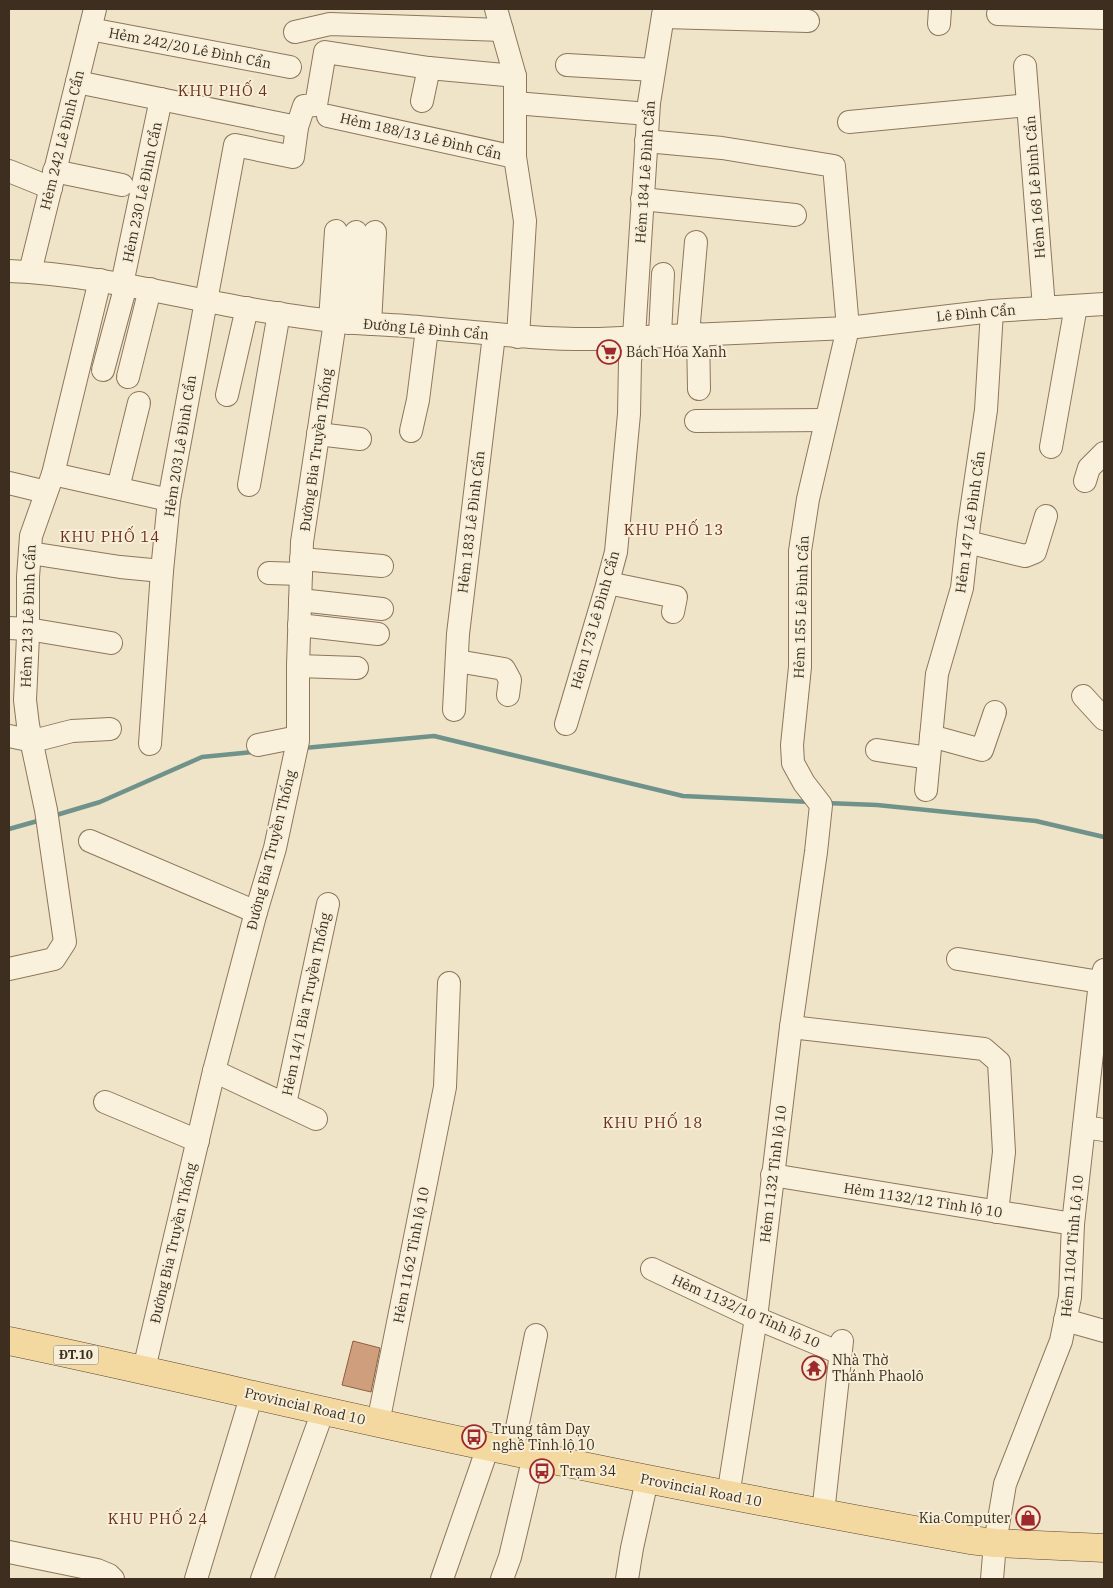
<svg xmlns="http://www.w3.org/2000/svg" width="1113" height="1588" viewBox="0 0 1113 1588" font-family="'IBM Plex Serif',serif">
  <rect width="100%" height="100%" fill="#f0e4c8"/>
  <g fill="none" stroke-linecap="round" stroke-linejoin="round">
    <g stroke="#6f938a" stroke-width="4.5">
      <polyline points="304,748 434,736 683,796 811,802"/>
      <polyline points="826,803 877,805 1036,821 1104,837"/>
      <polyline points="53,816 100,802 202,757 253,752"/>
      <polyline points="9,829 41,820"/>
    </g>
  </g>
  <polygon fill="#cf9f7d" stroke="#8d5f41" points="353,1341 380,1348 371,1392 342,1385"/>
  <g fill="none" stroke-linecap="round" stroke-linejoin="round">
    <g stroke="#8d765c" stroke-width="24">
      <g id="minor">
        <polyline points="496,9 515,76 515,157 525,221 518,337"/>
        <polyline points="998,14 1104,18"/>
        <polyline points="663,17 808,21"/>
        <polyline points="939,24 940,9"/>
        <polyline points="90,29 290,67"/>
        <polyline points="295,32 330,24 502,30"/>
        <polyline points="567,65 654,70"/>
        <polyline points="1025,66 1044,308"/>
        <polyline points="77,82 297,127"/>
        <polyline points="422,101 429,68"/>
        <polyline points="515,103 648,114"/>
        <polyline points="328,116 515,157"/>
        <polyline points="849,122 1028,105"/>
        <polyline points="646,141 722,148 834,166 848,328 808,499 800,551 800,667 792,745 793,763 804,783 821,805 816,852 791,1027 756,1318 728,1496"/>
        <polyline points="9,171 51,188"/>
        <polyline points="54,171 122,185"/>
        <polyline points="642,199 795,215"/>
        <path d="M 9,271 C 89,274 166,294 244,308 C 274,313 304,318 334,321 C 358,324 382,324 406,326 C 471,331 534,340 599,339 L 848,328 L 992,311 L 1104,304"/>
        <polyline points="30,272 95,9"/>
        <polyline points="122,284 161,99"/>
        <polyline points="330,321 336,231"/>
        <polyline points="349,323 356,232"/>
        <polyline points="370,324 375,232"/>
        <polyline points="688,334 696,242"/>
        <polyline points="698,334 699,389"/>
        <polyline points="660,335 663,274"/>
        <polyline points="103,370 126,285"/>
        <polyline points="128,377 150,289"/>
        <polyline points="227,395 247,308"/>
        <polyline points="696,421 826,420"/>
        <polyline points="411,431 418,400 427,329"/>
        <polyline points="318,434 360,439"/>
        <polyline points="1051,447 1076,306"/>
        <polyline points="53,474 169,500"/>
        <polyline points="1085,481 1089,468 1104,453"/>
        <polyline points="9,483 46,492"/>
        <polyline points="249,485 279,313"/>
        <polyline points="118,488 139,403"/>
        <polyline points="967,542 1025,556 1035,552 1046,516"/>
        <polyline points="30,553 120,567 162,571"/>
        <polyline points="301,559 382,566"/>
        <polyline points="269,573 301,574"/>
        <polyline points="608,583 676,597 673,612"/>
        <polyline points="300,600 382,609"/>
        <polyline points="299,625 378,634"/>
        <polyline points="9,628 28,629 111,643"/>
        <polyline points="457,661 504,669 510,680 508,695"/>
        <polyline points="298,666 357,668"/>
        <polyline points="1083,696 1104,719"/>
        <polyline points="454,710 458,634 494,335"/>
        <polyline points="566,724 606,589 616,552 629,414 630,361 634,336 649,103 664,9"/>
        <polyline points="9,736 33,741 72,731 110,729"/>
        <polyline points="931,736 982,750 995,712"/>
        <polyline points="150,744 162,571 169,500 235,145 293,157 297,127 304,106 316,105 325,52 429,68 515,76"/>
        <polyline points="258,745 298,737"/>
        <polyline points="877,750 929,758"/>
        <polyline points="926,790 937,674 962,588 969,525 986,410 992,311"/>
        <polyline points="90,841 256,912"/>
        <polyline points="958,959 1100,982"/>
        <polyline points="9,969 54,959 65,942 46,810 28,725 25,700 28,636 28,577 31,536 53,474 100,280"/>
        <polyline points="791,1027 984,1049 999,1062 1004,1152 997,1212"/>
        <polyline points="214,1071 316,1119"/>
        <polyline points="105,1102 198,1141"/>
        <polyline points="285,1104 328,904"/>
        <polyline points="1084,1127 1104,1130"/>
        <polyline points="772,1175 1073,1224"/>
        <polyline points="652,1269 756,1318 840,1353"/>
        <polyline points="1065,1320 1104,1331"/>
        <polyline points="144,1369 214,1071 256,912 275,848 298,741 298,666 302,542 335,322"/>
        <polyline points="378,1423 445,1087 449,983"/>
        <polyline points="512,1452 536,1335"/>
        <polyline points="823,1513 842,1341"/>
        <polyline points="9,1552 97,1570 109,1575 113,1579"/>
        <polyline points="196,1579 252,1394"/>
        <polyline points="262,1579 323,1411"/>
        <polyline points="442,1579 488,1447"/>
        <polyline points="502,1579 510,1557 534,1456"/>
        <polyline points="627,1579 632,1548 647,1480"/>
        <polyline points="992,1579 995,1543 1005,1484 1061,1341 1070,1297 1073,1224 1100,982 1104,970"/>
      </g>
    </g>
    <g stroke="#5b4430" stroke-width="29">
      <path id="major" d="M 9,1341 C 168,1374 326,1413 486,1446 C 647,1480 808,1511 970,1540 L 995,1543 L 1104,1548"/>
    </g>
    <use href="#minor" stroke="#faf1dc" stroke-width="22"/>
    <use href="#major" stroke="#f3d9a0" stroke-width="28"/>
  </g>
  <defs>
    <g id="supermarket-ring" transform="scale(1.25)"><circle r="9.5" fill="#f7eed8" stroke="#9e2a2b" stroke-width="1.5"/><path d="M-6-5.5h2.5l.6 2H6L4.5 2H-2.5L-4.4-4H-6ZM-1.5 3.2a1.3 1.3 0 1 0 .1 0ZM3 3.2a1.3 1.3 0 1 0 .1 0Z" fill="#9e2a2b"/></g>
    <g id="temple-ring" transform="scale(1.25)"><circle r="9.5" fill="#f7eed8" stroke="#9e2a2b" stroke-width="1.5"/><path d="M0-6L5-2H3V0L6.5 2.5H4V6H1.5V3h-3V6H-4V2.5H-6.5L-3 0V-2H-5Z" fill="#9e2a2b"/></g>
    <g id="bus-ring" transform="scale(1.25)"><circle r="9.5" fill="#f7eed8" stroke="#9e2a2b" stroke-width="1.5"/><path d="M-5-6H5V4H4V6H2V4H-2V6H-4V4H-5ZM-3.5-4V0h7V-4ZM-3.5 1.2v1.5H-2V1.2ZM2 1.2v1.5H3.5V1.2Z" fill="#9e2a2b"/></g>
    <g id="shop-ring" transform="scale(1.25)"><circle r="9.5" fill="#f7eed8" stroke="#9e2a2b" stroke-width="1.5"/><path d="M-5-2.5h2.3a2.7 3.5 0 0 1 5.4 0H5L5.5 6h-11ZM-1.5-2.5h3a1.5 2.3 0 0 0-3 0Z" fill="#9e2a2b"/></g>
  </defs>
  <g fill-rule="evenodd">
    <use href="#supermarket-ring" x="609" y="352"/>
    <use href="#temple-ring" x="814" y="1368"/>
    <use href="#bus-ring" x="474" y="1437"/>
    <use href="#bus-ring" x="542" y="1471"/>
    <use href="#shop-ring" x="1028" y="1518"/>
  </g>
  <g text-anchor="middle" stroke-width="4" stroke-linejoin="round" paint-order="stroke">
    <rect fill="#f7eed8" stroke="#756857" stroke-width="1" x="53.5" y="1345.5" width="45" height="19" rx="4"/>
    <g font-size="12" font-weight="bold" fill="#3d2e20">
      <text x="76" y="1359">ĐT.10</text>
    </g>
    <g font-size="14" fill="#3d2e20" stroke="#f7eed8">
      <text transform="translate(190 48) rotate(11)" y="5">Hẻm 242/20 Lê Đình Cẩn</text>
      <text transform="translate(421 136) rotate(13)" y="5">Hẻm 188/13 Lê Đình Cẩn</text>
      <text transform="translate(62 140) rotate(-76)" y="5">Hẻm 242 Lê Đình Cẩn</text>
      <text transform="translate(645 172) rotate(-86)" y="5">Hẻm 184 Lê Đình Cẩn</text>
      <text transform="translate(1035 187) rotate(-94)" y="5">Hẻm 168 Lê Đình Cẩn</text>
      <text transform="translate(142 192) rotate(-78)" y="5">Hẻm 230 Lê Đình Cẩn</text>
      <text transform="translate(976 313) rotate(-5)" y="5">Lê Đình Cẩn</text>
      <text transform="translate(426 329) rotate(5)" y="5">Đường Lê Đình Cẩn</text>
      <text transform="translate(180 446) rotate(-81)" y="5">Hẻm 203 Lê Đình Cẩn</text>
      <text transform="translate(316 450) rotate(-82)" y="5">Đường Bia Truyền Thống</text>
      <text transform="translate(471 522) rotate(-83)" y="5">Hẻm 183 Lê Đình Cẩn</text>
      <text transform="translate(970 522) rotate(-82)" y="5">Hẻm 147 Lê Đình Cẩn</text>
      <text transform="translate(801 607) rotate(-88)" y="5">Hẻm 155 Lê Đình Cẩn</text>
      <text transform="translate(28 616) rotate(-88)" y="5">Hẻm 213 Lê Đình Cẩn</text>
      <text transform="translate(595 620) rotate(-74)" y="5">Hẻm 173 Lê Đình Cẩn</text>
      <text transform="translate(271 850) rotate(-76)" y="5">Đường Bia Truyền Thống</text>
      <text transform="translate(306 1004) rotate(-78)" y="5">Hẻm 14/1 Bia Truyền Thống</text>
      <text transform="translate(773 1174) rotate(-83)" y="5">Hẻm 1132 Tỉnh lộ 10</text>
      <text transform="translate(923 1200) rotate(9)" y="5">Hẻm 1132/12 Tỉnh lộ 10</text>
      <text transform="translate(173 1243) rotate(-77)" y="5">Đường Bia Truyền Thống</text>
      <text transform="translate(1072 1246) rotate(-85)" y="5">Hẻm 1104 Tỉnh Lộ 10</text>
      <text transform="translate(411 1255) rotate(-79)" y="5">Hẻm 1162 Tỉnh lộ 10</text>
      <text transform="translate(746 1311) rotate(24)" y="5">Hẻm 1132/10 Tỉnh lộ 10</text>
      <text transform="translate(305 1406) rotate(13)" y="5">Provincial Road 10</text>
      <text transform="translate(701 1490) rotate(11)" y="5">Provincial Road 10</text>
    </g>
    <g font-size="14" fill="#3d2e20" stroke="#f7eed8" text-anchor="start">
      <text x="626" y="357">Bách Hóa Xanh</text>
      <text x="832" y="1365">Nhà Thờ<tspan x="832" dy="16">Thánh Phaolô</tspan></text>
      <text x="492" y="1434">Trung tâm Dạy<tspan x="492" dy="16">nghề Tỉnh lộ 10</tspan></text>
      <text x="560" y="1476">Trạm 34</text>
      <text x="1010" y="1523" text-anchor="end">Kia Computer</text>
    </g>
    <g font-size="15" letter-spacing="1" fill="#6b2e1e" stroke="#f7eed8">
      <text x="223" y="96">KHU PHỐ 4</text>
      <text x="674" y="535">KHU PHỐ 13</text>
      <text x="110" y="542">KHU PHỐ 14</text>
      <text x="653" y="1128">KHU PHỐ 18</text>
      <text x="158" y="1524">KHU PHỐ 24</text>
    </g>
  </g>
  <rect width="1113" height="1588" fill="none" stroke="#3d2e20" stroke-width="20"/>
</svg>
